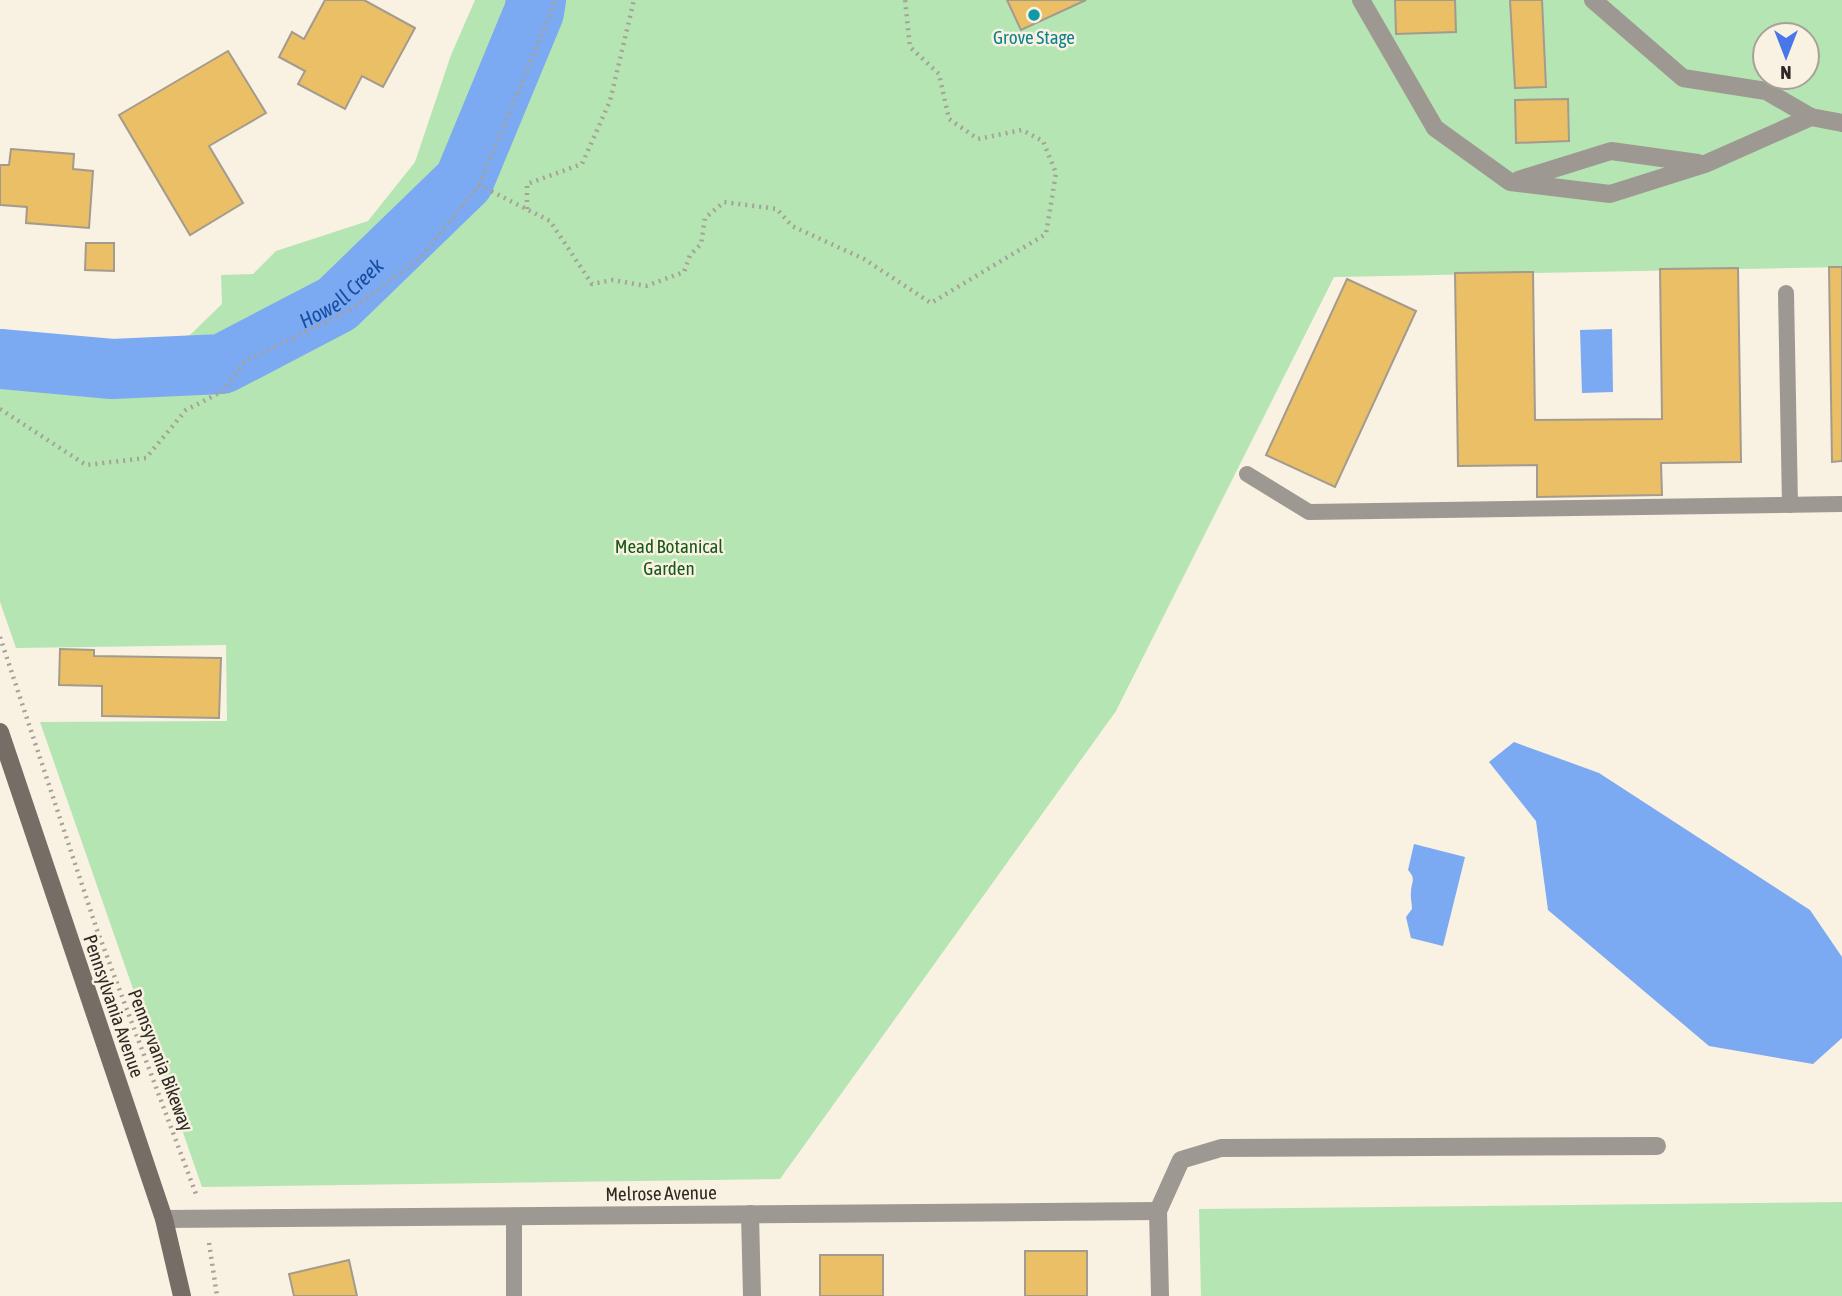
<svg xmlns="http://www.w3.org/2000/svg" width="1842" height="1296" viewBox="0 0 1842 1296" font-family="'Asap Condensed',sans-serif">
  <rect width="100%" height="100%" fill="#f9f1e2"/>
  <g fill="#b5e5b2" fill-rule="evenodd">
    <path d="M 475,0 L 1842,0 L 1842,267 L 1334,277 L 1116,711 L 780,1179 L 202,1187 L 40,722 L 227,721 L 226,645 L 16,648 L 0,602 L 0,342 L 55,354 L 117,356 L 190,335 L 222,304 L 221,275 L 253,274 L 276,251 L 368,221 L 415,162 L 451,55 ZM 1765,35 L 1807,35 L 1807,77 L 1765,77 Z"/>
    <polygon points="1842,1202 1842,1296 1201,1296 1199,1209"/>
  </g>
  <g fill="#7ba9f2">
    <polygon points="1612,329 1613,392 1582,393 1580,330"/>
    <polygon points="1514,742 1599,773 1810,910 1842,957 1842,1038 1813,1064 1709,1046 1548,910 1536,821 1489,762"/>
    <path d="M 1414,844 L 1465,857 L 1443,946 L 1411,938 L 1406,917 L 1412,909 C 1412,903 1410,897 1411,891 C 1412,881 1416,879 1408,870 Z"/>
  </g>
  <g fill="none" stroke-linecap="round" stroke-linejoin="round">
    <path stroke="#7ba9f2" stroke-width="60" id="s1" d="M 0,359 L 112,369 L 222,364 L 337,304 L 464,181 L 534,12 L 536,0"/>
  </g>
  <g fill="#eabf66" stroke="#a39b8d" stroke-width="2">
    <polygon points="325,0 364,0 415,28 383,87 362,76 345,109 298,84 305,71 279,57 292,32 304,39"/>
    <polygon points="1007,0 1086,0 1021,30"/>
    <polygon points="1395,0 1455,0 1456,32 1396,34"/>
    <polygon points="1510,0 1542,0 1546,87 1515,88"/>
    <polygon points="228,51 266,113 209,146 243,203 190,235 119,115"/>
    <polygon points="1568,99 1569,141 1516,143 1515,100"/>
    <polygon points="11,149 74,154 73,169 93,171 89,228 26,223 27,207 0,205 0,165 9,165"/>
    <polygon points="86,243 114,243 114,271 85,270"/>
    <polygon points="1829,267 1842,267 1842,461 1832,462"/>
    <polygon points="1738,268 1741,462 1661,463 1662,495 1537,497 1537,465 1458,466 1455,273 1533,272 1535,420 1662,419 1660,269"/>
    <polygon points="1347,279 1416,311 1335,487 1266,455"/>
    <polygon points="60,649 94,650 94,656 221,658 219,718 102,716 102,686 59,685"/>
    <rect x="1025" y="1251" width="62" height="45"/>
    <rect x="820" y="1255" width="63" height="41"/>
    <polygon points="349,1260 357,1296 294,1296 289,1274"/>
  </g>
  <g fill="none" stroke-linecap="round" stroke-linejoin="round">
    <g stroke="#a7a196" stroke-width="4.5" stroke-dasharray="2 5" stroke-linecap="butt">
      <polyline points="479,185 556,0"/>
      <polyline points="527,209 527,184 582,164 610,101 634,0"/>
      <polyline points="0,409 86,465 146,458 186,410 223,391 244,362 354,308 422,256 479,185 550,221 592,284 613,280 646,286 684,272 690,255 701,244 705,218 724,202 777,209 792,226 864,259 931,303 1046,234 1056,173 1043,141 1022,130 978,139 949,119 939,74 910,47 905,0"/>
      <polyline points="0,637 96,927 196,1194"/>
      <polyline points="209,1243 217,1296"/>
    </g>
    <g stroke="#9e9893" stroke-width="16">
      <polyline points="1786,293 1790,505"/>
      <polyline points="1247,474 1309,512 1842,504"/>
      <polyline points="514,1296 514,1216"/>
    </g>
    <g stroke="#9e9893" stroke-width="18">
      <polyline points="1361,0 1435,128 1510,182 1610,194 1705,164 1811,117 1842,123"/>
      <polyline points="1593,0 1683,78 1766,91 1811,117"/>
      <polyline points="1518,180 1611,151 1698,163"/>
      <polyline points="750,1214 752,1296"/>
      <polyline points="164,1219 1158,1211"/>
      <polyline points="1160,1296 1158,1211 1181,1160 1221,1148 1657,1146"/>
    </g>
    <polyline stroke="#766d67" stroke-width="18" points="0,732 164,1219 182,1296"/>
  </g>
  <circle fill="#0f9aa8" stroke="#f9f1e2" stroke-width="2.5" cx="1034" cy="15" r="7"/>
  <g text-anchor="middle" stroke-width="5" stroke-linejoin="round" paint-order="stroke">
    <g font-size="19" fill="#0d838f" stroke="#f9f1e2">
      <text x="1034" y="44">Grove Stage</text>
    </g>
    <g font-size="19" fill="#165a18" stroke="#f9f1e2">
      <text x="669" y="553">Mead Botanical<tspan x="669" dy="22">Garden</tspan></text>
    </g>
    <g font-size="19" fill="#2d2a24" stroke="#f9f1e2">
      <text transform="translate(114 1006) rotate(71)" y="7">Pennsylvania Avenue</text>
      <text transform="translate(161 1060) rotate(69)" y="7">Pennsyvania Bikeway</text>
      <text transform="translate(661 1193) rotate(-1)" y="7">Melrose Avenue</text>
    </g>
    <g font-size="21" font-style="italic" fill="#184da2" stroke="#f9f1e2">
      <text dy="7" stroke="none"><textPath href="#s1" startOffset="362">Howell Creek</textPath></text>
    </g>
  </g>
  <g transform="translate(1786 56) rotate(180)"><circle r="33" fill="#f9f1e2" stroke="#a7a196" stroke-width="2"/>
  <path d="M0-5L12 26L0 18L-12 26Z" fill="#4976e8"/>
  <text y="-10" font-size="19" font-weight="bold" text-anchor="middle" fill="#2d2a24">N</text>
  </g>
</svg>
